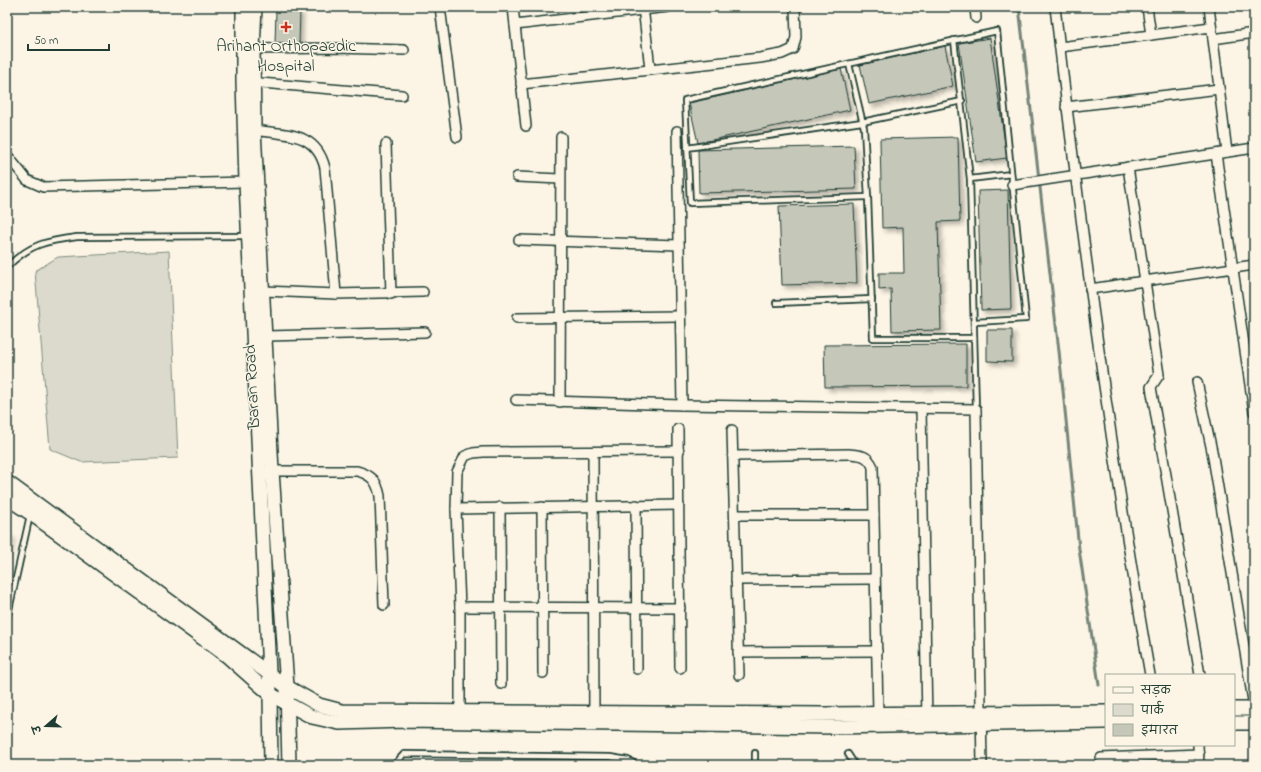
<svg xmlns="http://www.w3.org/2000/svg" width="1261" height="772" viewBox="0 0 1261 772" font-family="'Indie Flower','Playpen Sans Deva',sans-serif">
  <defs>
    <filter id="shadow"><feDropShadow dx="3.5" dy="3.5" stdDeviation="2" flood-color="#0004"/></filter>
  </defs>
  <rect width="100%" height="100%" fill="#fcf5e5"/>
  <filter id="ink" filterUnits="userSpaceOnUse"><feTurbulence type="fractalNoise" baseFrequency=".025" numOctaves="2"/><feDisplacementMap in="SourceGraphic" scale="8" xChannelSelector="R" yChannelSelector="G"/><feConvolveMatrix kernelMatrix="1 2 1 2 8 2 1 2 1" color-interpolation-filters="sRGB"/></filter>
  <g filter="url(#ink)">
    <polygon fill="#dcdacc" stroke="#7e8c80" points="169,251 178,458 81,462 50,449 35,271 58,257"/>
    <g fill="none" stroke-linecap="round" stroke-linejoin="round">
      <polyline stroke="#758479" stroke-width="3" points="1019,7 1059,351 1079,549 1099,685"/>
    </g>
    <g fill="#c5c7b9" stroke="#1f3d34" filter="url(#shadow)">
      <polygon points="276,11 300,11 299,44 275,43"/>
      <polygon points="990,38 1007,158 976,162 959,43"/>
      <polygon points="945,46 953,86 869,104 860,65"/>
      <polygon points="841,69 850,110 698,143 689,103"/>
      <polygon points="958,137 960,221 938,222 941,330 892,331 891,289 879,290 879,273 904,273 903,227 882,228 880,139"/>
      <polygon points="854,146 856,189 699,193 698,150"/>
      <polygon points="1008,190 1011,309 981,310 978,191"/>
      <polygon points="854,204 857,283 782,285 779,206"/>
      <polygon points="987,330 1012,330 1012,362 987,361"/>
      <polygon points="966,344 966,386 825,387 824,345"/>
      <polygon points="7,534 11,535 8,553 7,553"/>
    </g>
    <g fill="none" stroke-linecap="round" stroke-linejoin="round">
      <g stroke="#1f3d34" stroke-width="8">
        <g id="lane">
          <polyline points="954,40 970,179 976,409"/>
          <polyline points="849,64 864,128 868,197 873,338 974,338"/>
          <polyline points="687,148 862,122 962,101"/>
          <polyline points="970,179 1011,174"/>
          <polyline points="868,197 690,203 685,100 997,31 1026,319 974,322"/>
          <path d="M 7,267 C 30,244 46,241 77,237 L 247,236"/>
          <polyline points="776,303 872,299"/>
          <polyline points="7,619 30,515"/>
          <polyline points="755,753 755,765"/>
          <polyline points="848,754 855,765"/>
          <polyline points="394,765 404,754 610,757 628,760 638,765"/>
        </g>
      </g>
      <g stroke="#1f3d34" stroke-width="12">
        <g id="street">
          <polyline points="440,7 457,137"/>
          <polyline points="513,7 526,126"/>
          <polyline points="643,7 650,69"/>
          <polyline points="975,7 976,18"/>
          <path d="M 1055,7 C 1081,231 1111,453 1150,675"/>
          <polyline points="1147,7 1151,35"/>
          <polyline points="1209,7 1227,152"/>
          <polyline points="515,25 668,7"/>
          <polyline points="1213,39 1254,33"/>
          <polyline points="1060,47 1211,27"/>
          <polyline points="253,49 336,48 404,50"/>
          <polyline points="248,82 402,95"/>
          <polyline points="521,84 760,58 782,54 793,49 796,37 795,7"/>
          <polyline points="1066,107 1219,89"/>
          <path d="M 254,130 C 286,135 316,131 325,168 L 336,294"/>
          <polyline points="677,131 682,405"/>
          <polyline points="386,144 391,294"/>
          <polyline points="1216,154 1254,412"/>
          <polyline points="7,155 27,180 43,187 246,182"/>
          <polyline points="1128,167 1159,375 1151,387 1200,675"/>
          <polyline points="517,177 560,179"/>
          <polyline points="1012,185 1254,148"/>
          <polyline points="519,240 679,245"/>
          <polyline points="1090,289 1254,265"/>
          <polyline points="264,291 336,294 423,292"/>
          <polyline points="517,318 680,316"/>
          <polyline points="267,336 425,332"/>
          <polyline points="1197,382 1212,451 1254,707"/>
          <polyline points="516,400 682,405 976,409 982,765"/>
          <polyline points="560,402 561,137"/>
          <polyline points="921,408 927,719"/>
          <polyline points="678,429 680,668"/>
          <polyline points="732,430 739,675"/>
          <polyline points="593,452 594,718"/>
          <path d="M 733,456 L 849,454 C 861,455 868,455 873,467 L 878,714"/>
          <path d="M 272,471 L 357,471 C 372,475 377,481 380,496 L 384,605"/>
          <polyline points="636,505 637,669"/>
          <polyline points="500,507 501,684"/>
          <polyline points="542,507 543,673"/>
          <polyline points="456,509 679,505"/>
          <polyline points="735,515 874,515"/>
          <polyline points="736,580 875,579"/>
          <polyline points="460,607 680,608"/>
          <polyline points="738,652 877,651"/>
          <polyline points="460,716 460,607 456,509 457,472 465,456 473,453 483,452 679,451"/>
          <polyline points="1198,745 1199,765"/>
          <polyline points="1101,758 1199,754"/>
        </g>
      </g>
      <g stroke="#1f3d34" stroke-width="16">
        <g id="secondary">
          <polyline points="243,7 243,81 246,182 270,694 271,765"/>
          <polyline points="255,7 253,49 254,130 272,471 287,687 289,765"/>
          <polyline points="7,482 287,687 319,705 342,711 823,714 1106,712"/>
          <polyline points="7,498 30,513 227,656 270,694 288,704 312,717 339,723 404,721 834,727 1106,722"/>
          <polyline points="1234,709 1254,709"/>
          <polyline points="1234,723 1254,723"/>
        </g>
      </g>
      <use href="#lane" stroke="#fcf5e5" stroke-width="4.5"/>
      <use href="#street" stroke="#fcf5e5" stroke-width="9"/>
      <use href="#secondary" stroke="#fcf5e5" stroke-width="13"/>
    </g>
  </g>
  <path fill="#c8321e" stroke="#fcf5e5" stroke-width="1.5" d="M284 21h4v4h4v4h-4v4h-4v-4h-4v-4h4z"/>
  <g text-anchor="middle" stroke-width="3" stroke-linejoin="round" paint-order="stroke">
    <g font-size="17" fill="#1f3d34" stroke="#fcf5e5">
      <text x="286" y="51">Arihant Orthopaedic<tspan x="286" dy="20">Hospital</tspan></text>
    </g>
    <g font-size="17" fill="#1f3d34" stroke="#fcf5e5">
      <text transform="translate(251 387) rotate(-93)" y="6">Baran Road</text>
    </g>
  </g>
  <rect width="1261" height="772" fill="none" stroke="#fcf5e5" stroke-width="24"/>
  <rect x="12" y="12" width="1237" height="748" fill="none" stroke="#1f3d34" stroke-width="1.5" filter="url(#ink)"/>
  <rect x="1105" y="674" width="130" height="72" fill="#fcf5e5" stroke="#a4ab9e"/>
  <rect x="1113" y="687" width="20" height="6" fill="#fcf5e5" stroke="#a4ab9e"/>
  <text x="1141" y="694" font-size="12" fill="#1f3d34">सड़क</text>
  <rect x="1113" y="704" width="20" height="12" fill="#dcdacc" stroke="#a4ab9e"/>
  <text x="1141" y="714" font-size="12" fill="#1f3d34">पार्क</text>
  <rect x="1113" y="724" width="20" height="12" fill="#c5c7b9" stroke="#a4ab9e"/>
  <text x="1141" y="734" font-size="12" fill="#1f3d34">इमारत</text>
  <g transform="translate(46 726) rotate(250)" stroke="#fcf5e5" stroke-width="3" paint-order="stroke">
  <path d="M0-3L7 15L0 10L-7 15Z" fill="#1f3d34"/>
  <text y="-6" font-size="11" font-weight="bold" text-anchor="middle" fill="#1f3d34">उ</text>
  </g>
  <path d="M28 44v6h81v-6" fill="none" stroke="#1f3d34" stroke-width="2"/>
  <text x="34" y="44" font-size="12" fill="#1f3d34" stroke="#fcf5e5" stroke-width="3" paint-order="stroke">50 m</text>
</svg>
